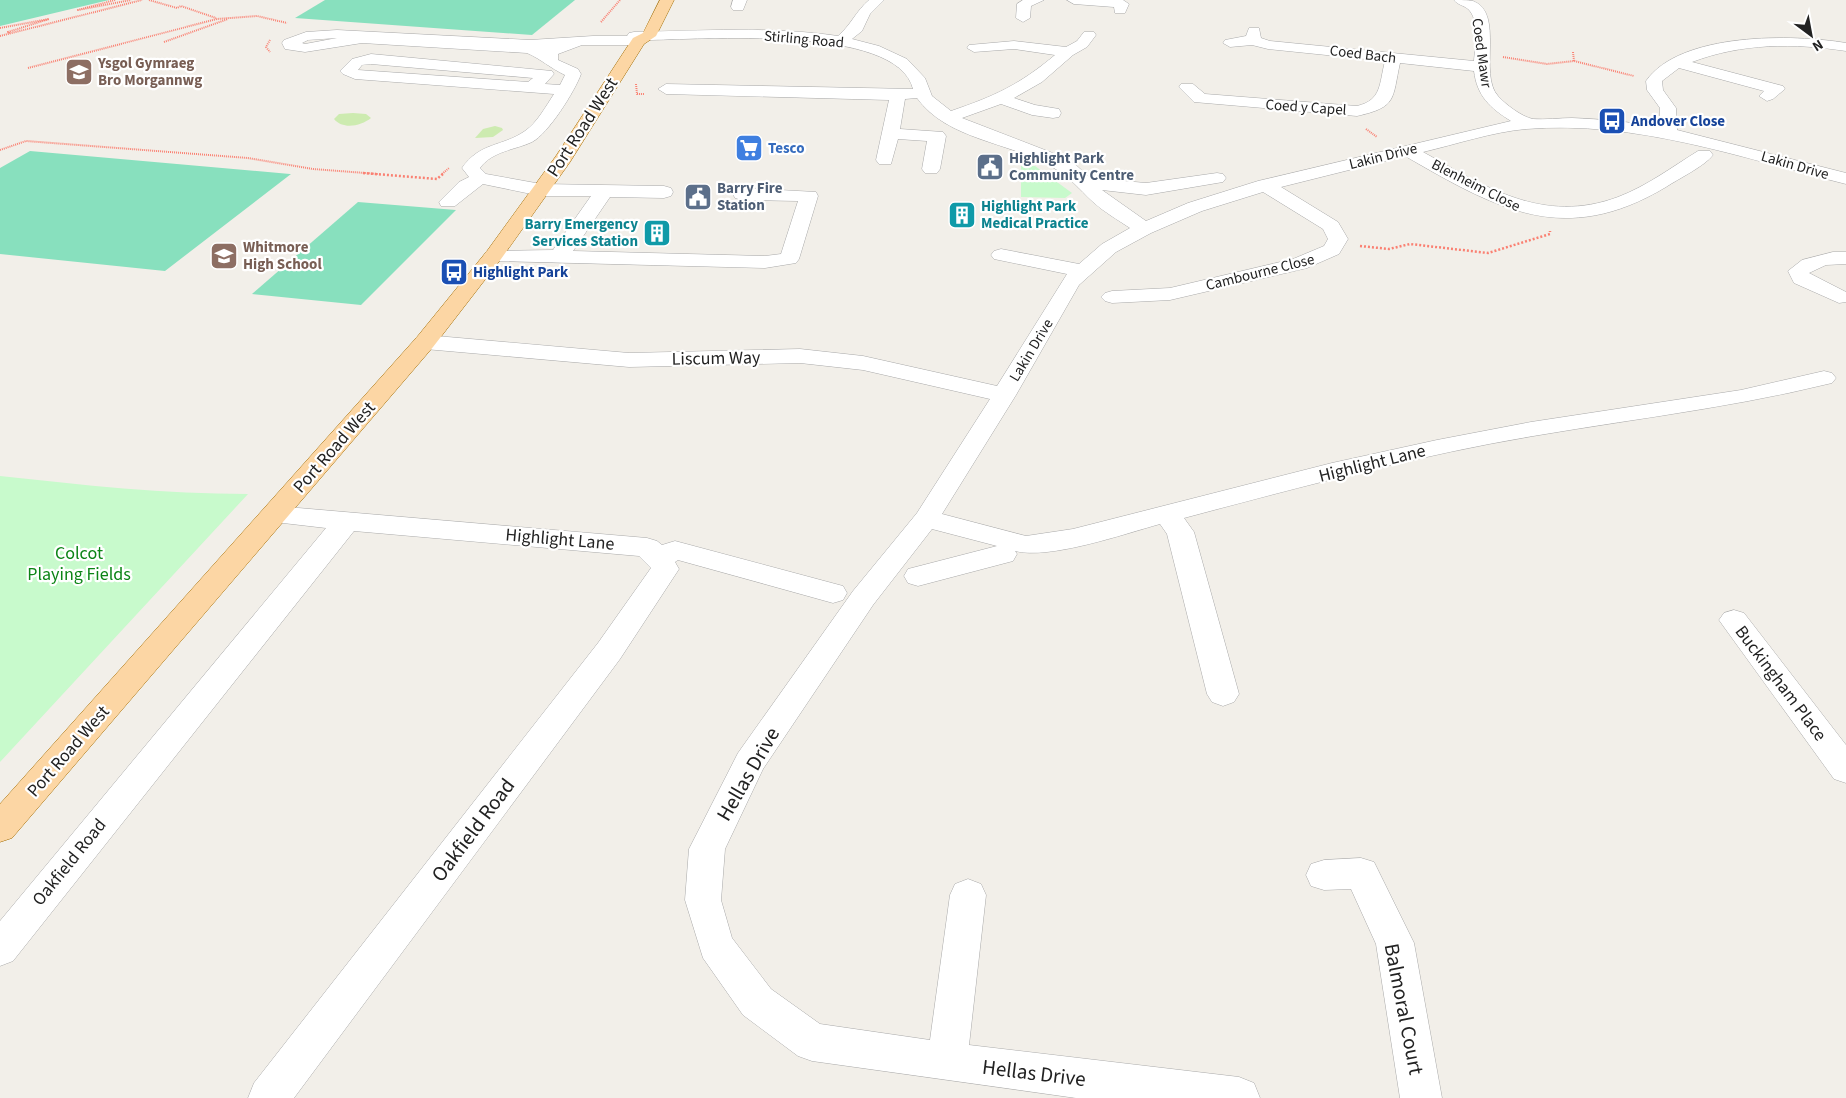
<svg xmlns="http://www.w3.org/2000/svg" width="1846" height="1098" viewBox="0 0 1846 1098" font-family="'Source Sans 3',sans-serif">
  <rect width="100%" height="100%" fill="#f2efe9"/>
  <g fill="#cdebb0">
    <path d="M 353,113 L 366,114 L 371,118 C 361,126 343,130 334,119 L 339,114 Z"/>
    <polygon points="495,126 502,128 503,130 493,137 475,138 483,129"/>
  </g>
  <g fill="#c8facc">
    <polygon points="1021,166 1035,166 1072,193 1065,198 1021,197"/>
    <path d="M 0,476 C 82,485 165,494 248,494 L 0,762 Z"/>
  </g>
  <g fill="#88e0be">
    <polygon points="0,0 109,0 0,26"/>
    <polygon points="325,0 575,0 532,35 295,18"/>
    <polygon points="30,151 290,174 291,174 165,271 0,254 0,168"/>
    <polygon points="358,202 456,210 361,305 252,294"/>
  </g>
  <g fill="none" stroke-linecap="round" stroke-linejoin="round">
    <g stroke="#a9a9a9" stroke-width="1">
      <g id="minor">
        <polygon points="733,0 747,0 743,10 733,10 731,7"/>
        <path d="M 869,0 L 884,0 L 870,14 L 862,31 L 852,39 L 879,46 L 907,59 L 925,78 L 932,96 L 951,111 C 995,96 1019,85 1055,55 L 1014,49 L 974,52 L 967,48 L 969,45 L 1014,41 L 1066,47 L 1077,41 L 1084,32 L 1094,32 L 1096,35 L 1087,47 L 1073,55 L 1042,82 L 1014,98 L 1035,105 L 1059,109 L 1061,113 L 1059,117 L 1053,118 L 1032,115 L 1001,104 L 962,118 L 1063,157 L 1077,166 L 1090,178 L 1146,183 L 1217,173 L 1223,174 L 1226,178 L 1223,182 L 1217,183 L 1146,195 L 1102,190 L 1146,221 L 1188,203 L 1258,181 L 1511,121 C 1490,108 1477,96 1474,71 L 1400,63 C 1392,100 1397,107 1357,116 L 1194,102 L 1179,87 L 1181,84 L 1193,84 L 1205,94 L 1357,106 C 1382,100 1379,84 1385,61 L 1268,49 L 1252,45 L 1230,47 L 1223,43 L 1225,40 L 1246,36 L 1249,28 L 1259,28 L 1261,38 L 1270,41 L 1474,61 C 1475,47 1480,20 1468,9 C 1463,5 1458,5 1454,0 C 1460,0 1468,0 1473,1 C 1505,13 1478,74 1498,96 C 1505,104 1522,117 1533,119 C 1546,120 1559,118 1572,118 C 1601,119 1630,122 1660,127 L 1660,108 L 1647,90 L 1646,81 C 1680,32 1794,34 1846,43 L 1846,51 C 1794,43 1742,43 1692,62 L 1783,86 L 1785,89 L 1773,99 L 1767,101 L 1759,96 L 1764,91 L 1679,68 L 1662,81 L 1663,90 L 1676,108 L 1677,130 L 1846,173 L 1846,184 C 1741,158 1637,120 1526,129 C 1492,132 1457,144 1423,152 C 1486,187 1543,225 1618,197 C 1647,186 1672,167 1698,151 L 1710,151 L 1713,155 C 1705,166 1678,179 1666,187 C 1564,248 1497,209 1405,156 L 1281,187 L 1338,222 L 1348,239 L 1339,254 L 1307,268 L 1170,300 L 1112,303 L 1105,301 L 1101,297 L 1105,293 L 1112,291 L 1170,288 L 1293,259 L 1324,246 L 1328,239 L 1323,229 L 1263,192 L 1202,211 L 1151,233 L 1116,252 L 1079,285 L 1016,395 L 942,514 L 1026,536 L 1073,529 L 1332,463 L 1437,440 L 1531,422 L 1741,390 L 1824,371 L 1832,373 L 1836,378 L 1832,383 C 1719,411 1604,422 1489,444 C 1386,464 1285,491 1184,518 L 1194,532 L 1239,694 L 1234,702 L 1223,706 L 1212,702 L 1207,694 L 1167,534 L 1160,524 C 1124,534 1049,560 1015,551 L 1017,554 L 1013,561 L 918,586 L 908,583 L 904,576 L 908,569 L 997,546 L 932,529 L 873,605 L 763,769 L 725,849 L 721,900 L 732,938 L 771,989 L 820,1024 L 930,1040 L 950,895 L 955,884 L 968,879 L 981,884 L 986,895 L 969,1045 L 1239,1077 L 1254,1083 L 1260,1098 L 1076,1098 L 812,1061 L 798,1056 L 743,1015 L 703,958 L 685,900 L 689,849 L 738,753 L 853,591 L 917,513 L 990,399 L 863,370 L 800,363 L 629,367 L 425,349 L 417,347 L 414,342 L 417,337 L 425,335 L 629,353 L 800,349 L 863,356 L 997,386 L 1067,274 L 994,259 L 991,255 L 994,251 L 1001,249 L 1079,264 L 1102,244 L 1130,228 C 1118,220 1104,212 1093,202 C 1079,189 1069,176 1052,167 C 1010,142 947,140 917,98 L 905,99 L 900,129 L 943,132 L 946,136 L 940,169 L 937,173 L 925,173 L 922,169 L 927,141 L 898,139 L 891,164 L 879,164 L 876,160 L 889,100 L 666,94 L 658,89 L 666,84 L 913,89 C 897,23 698,40 645,40 L 643,44 L 638,45 L 582,45 L 558,54 L 558,60 L 578,69 L 581,74 C 575,91 548,134 532,142 C 515,150 492,151 480,168 L 486,174 L 541,184 L 664,186 L 671,188 L 673,192 L 671,196 L 664,198 L 610,197 L 573,251 L 765,256 L 781,254 L 798,201 L 742,200 L 735,198 L 733,194 L 735,190 L 742,188 L 816,192 L 818,196 L 799,259 L 796,263 L 765,268 L 494,261 L 487,259 L 484,255 L 487,251 L 553,250 L 591,196 L 541,196 L 483,184 L 455,206 L 441,206 L 439,202 L 459,182 L 469,177 L 462,168 C 480,142 502,147 525,131 C 537,123 546,106 554,94 L 355,79 L 343,74 L 340,71 L 352,59 L 371,54 L 552,71 L 554,74 L 545,84 L 560,85 L 565,75 C 550,68 541,59 527,53 L 362,43 L 305,52 L 285,49 L 282,43 L 284,40 L 306,32 L 337,30 L 530,40 L 593,36 L 627,36 L 629,33 L 634,32 C 702,31 770,26 838,36 C 851,25 856,11 869,0 ZM 337,38 L 305,44 L 302,43 L 308,40 ZM 371,64 L 533,78 L 528,82 L 358,70 L 362,65 Z"/>
        <polygon points="1023,0 1044,0 1031,6 1030,18 1023,22 1016,18 1017,4"/>
        <polygon points="1067,0 1123,0 1129,4 1125,13 1115,13 1114,7 1074,4"/>
        <polygon points="1833,252 1846,252 1846,264 1826,265 1809,273 1846,292 1846,302 1839,303 1794,283 1788,271 1802,260"/>
        <polygon points="275,506 647,538 657,541 662,545 675,541 843,586 847,593 843,600 833,603 678,560 675,562 679,569 620,659 294,1098 248,1098 254,1083 598,643 651,568 639,556 354,531 13,961 0,966 0,921 326,528 266,521 262,515 266,509"/>
        <polygon points="1734,610 1744,613 1846,745 1846,783 1834,779 1724,627 1719,620 1724,613"/>
        <polygon points="1361,858 1374,862 1414,943 1442,1098 1400,1098 1376,944 1351,889 1324,890 1311,886 1306,875 1311,864 1324,860"/>
      </g>
    </g>
    <g stroke="#a06b00" stroke-width="1">
      <polygon id="major" points="660,0 674,0 656,36 644,44 570,162 501,259 433,347 12,838 0,842 0,804 417,337 487,251 556,156 633,38 643,33"/>
    </g>
    <g stroke="#fa8072" stroke-width="2" stroke-dasharray="1 1" stroke-linecap="butt">
      <polyline points="115,0 78,10 131,0"/>
      <polyline points="149,0 177,8 181,6 216,18"/>
      <polyline points="601,22 620,0"/>
      <polyline points="0,28 49,19 8,32 10,33"/>
      <polyline points="0,36 142,0"/>
      <polyline points="270,40 266,47 270,52"/>
      <polyline points="164,42 228,19"/>
      <polyline points="1573,52 1574,61"/>
      <polyline points="1503,57 1547,64 1574,61 1634,76"/>
      <polyline points="28,68 217,19 257,16 287,23"/>
      <polyline points="636,84 637,94 644,94"/>
      <polyline points="1366,129 1377,137"/>
      <polyline points="0,150 26,141 248,158 313,169 378,174"/>
      <polyline points="442,174 449,168"/>
    </g>
    <g stroke="#fa8072" stroke-width="2.5" stroke-dasharray="2 2" stroke-linecap="butt">
      <polyline points="363,173 437,179 444,173"/>
      <polyline points="1360,246 1389,249 1410,244 1488,253 1550,234 1550,231"/>
    </g>
    <use href="#minor" fill="#fff" fill-rule="evenodd"/>
    <use href="#major" fill="#fcd6a4" fill-rule="evenodd"/>
  </g>
  <defs>
    <g id="school-square" transform="scale(1.4375)"><rect x="-9" y="-9" width="18" height="18" rx="4" fill="#8d6e63" stroke="#fff"/><path d="M0-5L7-2L0 1L-7-2ZM-4 1L0 2.5L4 1V4Q0 6-4 4Z" fill="#fff"/></g>
    <g id="bus-square" transform="scale(1.4375)"><rect x="-9" y="-9" width="18" height="18" rx="4" fill="#1a4fb4" stroke="#fff"/><path d="M-5-6H5V4H4V6H2V4H-2V6H-4V4H-5ZM-3.5-4V0h7V-4ZM-3.5 1.2v1.5H-2V1.2ZM2 1.2v1.5H3.5V1.2Z" fill="#fff"/></g>
    <g id="supermarket-square" transform="scale(1.4375)"><rect x="-9" y="-9" width="18" height="18" rx="4" fill="#3f7fe0" stroke="#fff"/><path d="M-6-5.5h2.5l.6 2H6L4.5 2H-2.5L-4.4-4H-6ZM-1.5 3.2a1.3 1.3 0 1 0 .1 0ZM3 3.2a1.3 1.3 0 1 0 .1 0Z" fill="#fff"/></g>
    <g id="civic-square" transform="scale(1.4375)"><rect x="-9" y="-9" width="18" height="18" rx="4" fill="#5c6f8a" stroke="#fff"/><path d="M-.6-6.5H3V-4.5H.6V-3L4-1V1h2V6H-6V1h2V-1L-.6-3ZM-1.2 2.5V6h2.4V2.5Z" fill="#fff"/></g>
    <g id="building-square" transform="scale(1.4375)"><rect x="-9" y="-9" width="18" height="18" rx="4" fill="#0f9aa8" stroke="#fff"/><path d="M-4-6H4V6H1V3H-1V6H-4ZM-2.5-4.3h1.7v1.8h-1.7ZM.8-4.3h1.7v1.8H.8ZM-2.5-1h1.7V.8h-1.7ZM.8-1h1.7V.8H.8Z" fill="#fff"/></g>
  </defs>
  <g fill-rule="evenodd">
    <use href="#school-square" x="79" y="72"/>
    <use href="#bus-square" x="1612" y="121"/>
    <use href="#supermarket-square" x="749" y="148"/>
    <use href="#civic-square" x="990" y="167"/>
    <use href="#civic-square" x="698" y="197"/>
    <use href="#building-square" x="962" y="215"/>
    <use href="#building-square" x="657" y="233"/>
    <use href="#school-square" x="224" y="256"/>
    <use href="#bus-square" x="454" y="272"/>
  </g>
  <g text-anchor="middle" stroke-width="4.5" stroke-linejoin="round" paint-order="stroke">
    <g font-size="15" fill="#222" stroke="#fff">
      <text transform="translate(804 39) rotate(5)" y="5">Stirling Road</text>
      <text transform="translate(1482 53) rotate(82)" y="5">Coed Mawr</text>
      <text transform="translate(1363 54) rotate(7)" y="5">Coed Bach</text>
      <text transform="translate(1306 107) rotate(4)" y="5">Coed y Capel</text>
      <text transform="translate(1383 156) rotate(-14)" y="5">Lakin Drive</text>
      <text transform="translate(1795 165) rotate(16)" y="5">Lakin Drive</text>
      <text transform="translate(1476 185) rotate(27)" y="5">Blenheim Close</text>
      <text transform="translate(1260 272) rotate(-14)" y="5">Cambourne Close</text>
      <text transform="translate(1031 350) rotate(-59)" y="5">Lakin Drive</text>
    </g>
    <g font-size="15" font-weight="bold" fill="#785e54" stroke="#fff" text-anchor="start">
      <text x="98" y="68">Ysgol Gymraeg<tspan x="98" dy="17">Bro Morgannwg</tspan></text>
      <text x="243" y="252">Whitmore<tspan x="243" dy="17">High School</tspan></text>
    </g>
    <g font-size="15" font-weight="bold" fill="#164399" stroke="#fff" text-anchor="start">
      <text x="1631" y="126">Andover Close</text>
      <text x="473" y="277">Highlight Park</text>
    </g>
    <g font-size="15" font-weight="bold" fill="#366cbe" stroke="#fff" text-anchor="start">
      <text x="768" y="153">Tesco</text>
    </g>
    <g font-size="15" font-weight="bold" fill="#4e5e75" stroke="#fff" text-anchor="start">
      <text x="1009" y="163">Highlight Park<tspan x="1009" dy="17">Community Centre</tspan></text>
      <text x="717" y="193">Barry Fire<tspan x="717" dy="17">Station</tspan></text>
    </g>
    <g font-size="15" font-weight="bold" fill="#0d838f" stroke="#fff" text-anchor="start">
      <text x="981" y="211">Highlight Park<tspan x="981" dy="17">Medical Practice</tspan></text>
      <text x="638" y="229" text-anchor="end">Barry Emergency<tspan x="638" dy="17">Services Station</tspan></text>
    </g>
    <g font-size="18" fill="#222" stroke="#fff">
      <text transform="translate(582 127) rotate(-57)" y="6">Port Road West</text>
      <text transform="translate(716 358) rotate(-1)" y="6">Liscum Way</text>
      <text transform="translate(334 447) rotate(-49)" y="6">Port Road West</text>
      <text transform="translate(1372 463) rotate(-14)" y="6">Highlight Lane</text>
      <text transform="translate(560 539) rotate(5)" y="6">Highlight Lane</text>
      <text transform="translate(1781 683) rotate(53)" y="6">Buckingham Place</text>
      <text transform="translate(68 751) rotate(-49)" y="6">Port Road West</text>
      <text transform="translate(69 862) rotate(-51)" y="6">Oakfield Road</text>
    </g>
    <g font-size="18" fill="#0c8416" stroke="#fff">
      <text x="79" y="559">Colcot<tspan x="79" dy="21">Playing Fields</tspan></text>
    </g>
    <g font-size="21" fill="#222" stroke="#fff">
      <text transform="translate(748 774) rotate(-60)" y="7">Hellas Drive</text>
      <text transform="translate(473 830) rotate(-53)" y="7">Oakfield Road</text>
      <text transform="translate(1404 1009) rotate(79)" y="7">Balmoral Court</text>
      <text transform="translate(1034 1073) rotate(7)" y="7">Hellas Drive</text>
    </g>
  </g>
  <g transform="translate(1811 35) rotate(148)" stroke="#ffffff" stroke-width="4" paint-order="stroke">
  <path d="M0-4L9 19L0 12L-9 19Z" fill="#222222"/>
  <text y="-8" font-size="14" font-weight="bold" text-anchor="middle" fill="#222222">N</text>
  </g>
</svg>
